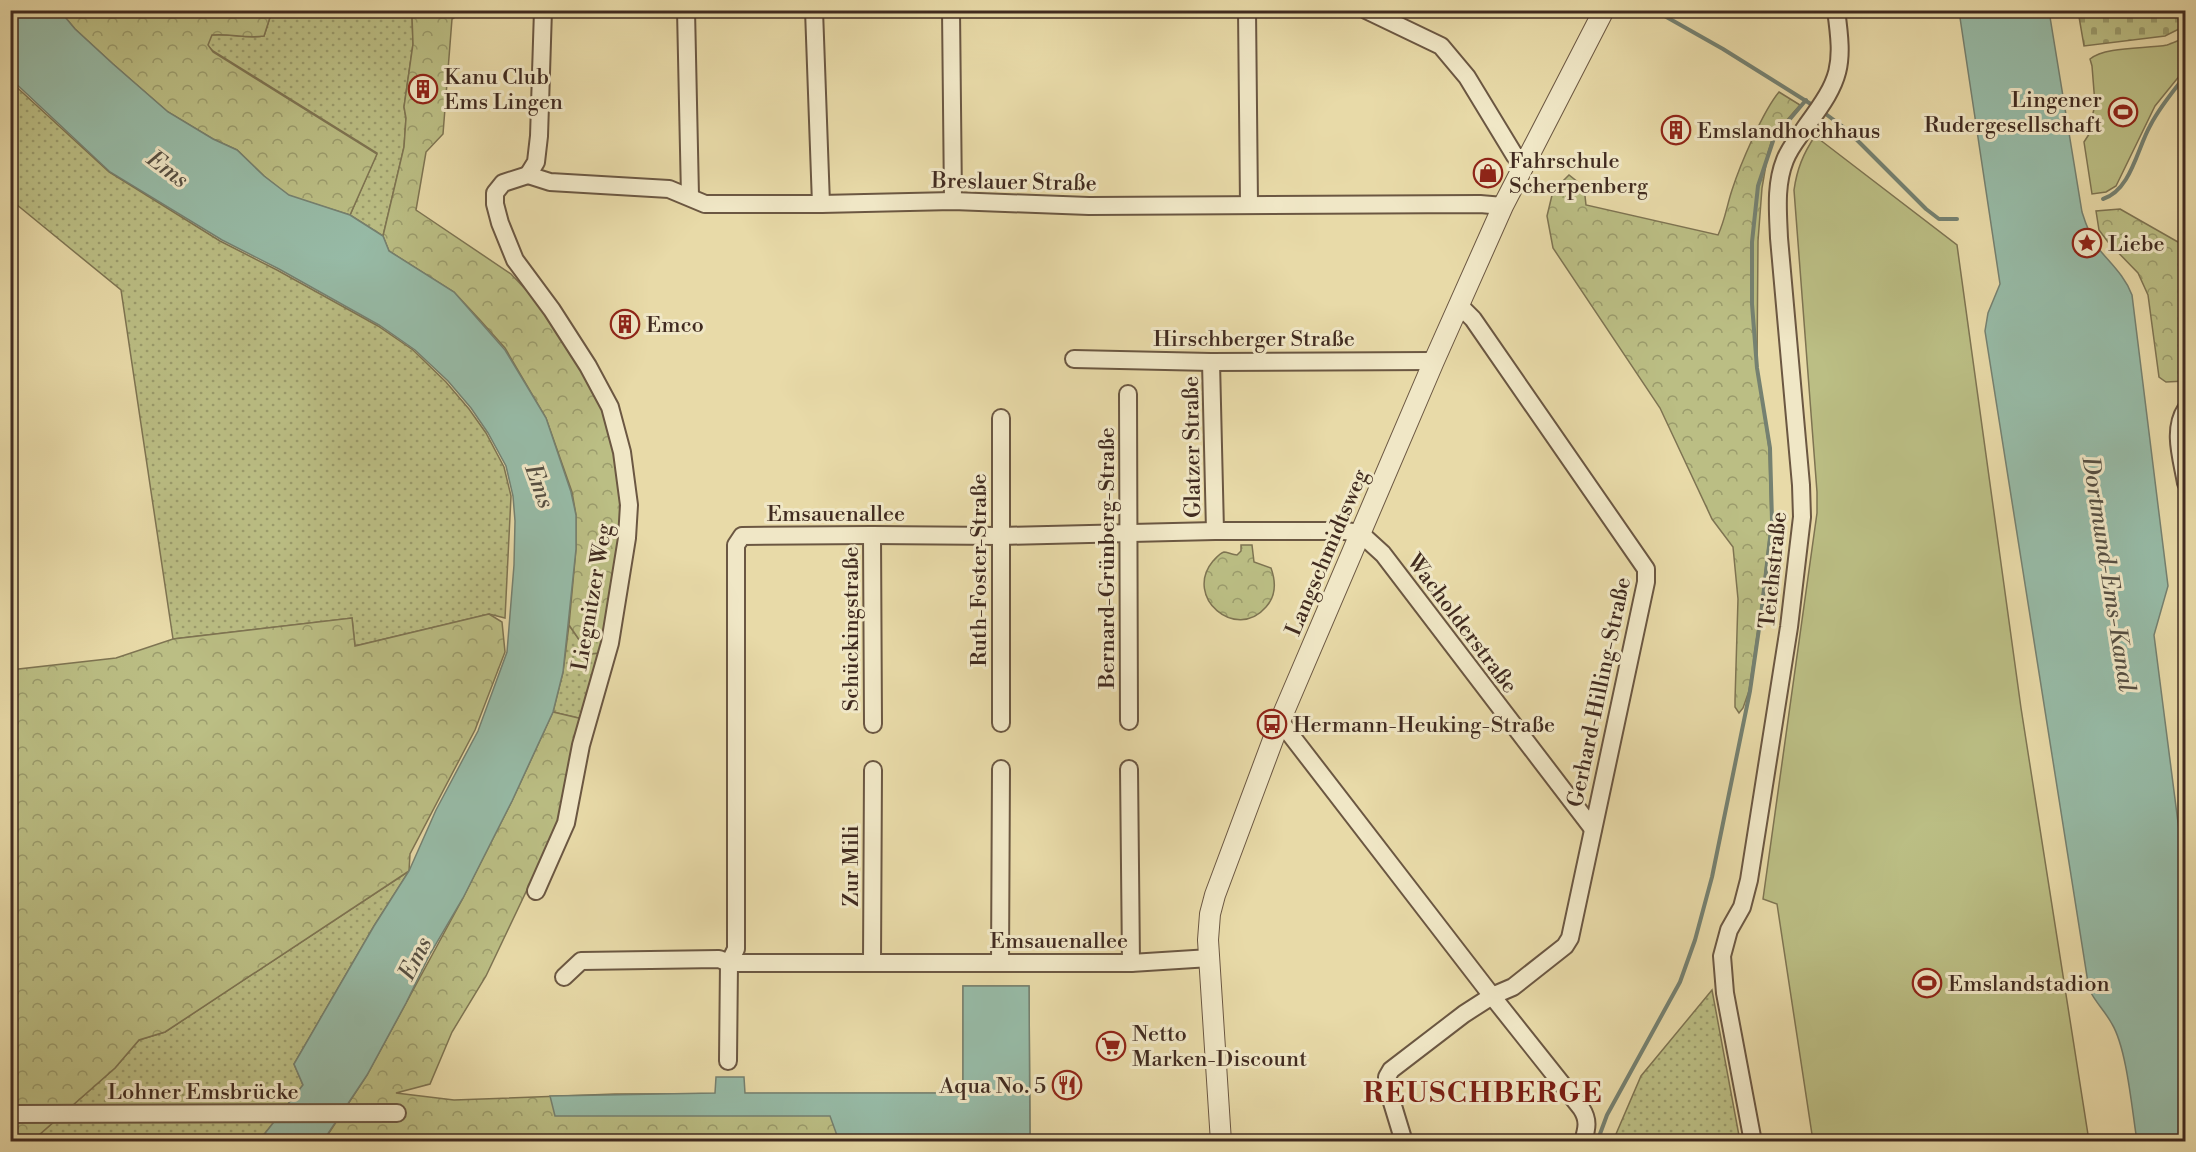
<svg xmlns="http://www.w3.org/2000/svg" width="2196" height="1152" viewBox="0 0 2196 1152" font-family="'Libre Bodoni',serif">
  <defs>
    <pattern id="grass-dots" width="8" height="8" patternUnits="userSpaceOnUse" patternTransform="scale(1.5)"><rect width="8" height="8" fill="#bbbe84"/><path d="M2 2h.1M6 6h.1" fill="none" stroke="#9a9b6c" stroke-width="1.8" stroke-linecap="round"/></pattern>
    <pattern id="forest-crowns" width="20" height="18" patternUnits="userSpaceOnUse" patternTransform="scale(1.5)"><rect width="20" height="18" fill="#bbbe84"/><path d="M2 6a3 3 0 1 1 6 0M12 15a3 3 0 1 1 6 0" fill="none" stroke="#9a9b6c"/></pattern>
    <pattern id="cemetery-stones" width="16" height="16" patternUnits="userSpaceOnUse" patternTransform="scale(1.5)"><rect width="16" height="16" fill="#bbbe84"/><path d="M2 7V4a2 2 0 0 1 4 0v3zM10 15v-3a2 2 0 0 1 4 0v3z" fill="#9a9b6c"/></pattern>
  </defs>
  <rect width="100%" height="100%" fill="#e8daa8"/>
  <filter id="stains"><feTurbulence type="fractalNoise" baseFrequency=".00333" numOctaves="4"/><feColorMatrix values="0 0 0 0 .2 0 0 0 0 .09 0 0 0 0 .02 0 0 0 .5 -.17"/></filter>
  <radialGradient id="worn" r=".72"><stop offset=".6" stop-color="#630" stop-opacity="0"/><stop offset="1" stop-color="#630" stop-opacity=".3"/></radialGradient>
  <g fill="url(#grass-dots)" stroke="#7e7452" stroke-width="1.5">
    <path d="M 272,11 L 409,11 L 412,16 L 413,44 L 404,107 L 406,118 L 404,147 L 383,236 L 350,215 L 377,153 L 213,51 L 207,45 L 211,35 C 230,33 246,39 264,36 Z"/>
    <polygon points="10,81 109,172 220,241 277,270 378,326 413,350 446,382 469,409 486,433 504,467 511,496 505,618 489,614 355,646 352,618 173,639 121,290 11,200"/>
    <polygon points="569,625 589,654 600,653 587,720 553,712 563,672"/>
    <polygon points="409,871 374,926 294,1064 303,1085 259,1141 31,1142 115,1068 139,1040 165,1032"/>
    <polygon points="1712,990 1740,1141 1613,1141 1641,1076"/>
  </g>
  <g fill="url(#forest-crowns)" stroke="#7e7452" stroke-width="1.5">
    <path d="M 60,11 L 272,11 L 264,36 C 245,39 230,33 212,35 L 208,45 L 213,52 L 377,154 L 350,215 L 289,196 L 264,176 L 237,150 L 213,139 L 168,112 L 113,64 L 75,29 Z"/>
    <polygon points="409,11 465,11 452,19 443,134 426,152 416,210 511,274 547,312 606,410 625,505 607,640 600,653 589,654 569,625 576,549 576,515 572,492 546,418 505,348 480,320 454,292 389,251 383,236 404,147 406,118 404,107 413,44 412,16"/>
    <path d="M 1779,92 L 1800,105 L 1773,136 L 1768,153 L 1762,188 L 1758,241 L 1757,368 L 1769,448 L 1771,521 L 1760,615 L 1749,691 L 1743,708 L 1739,713 L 1735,707 L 1735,700 L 1738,599 L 1733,547 L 1712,519 L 1660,408 L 1553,248 L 1547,216 L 1553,191 L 1569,175 L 1584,187 L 1586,205 L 1718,235 C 1725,220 1727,205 1732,190 C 1740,165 1763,111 1779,92 Z"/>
    <polygon points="2120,209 2185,246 2185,381 2166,382 2159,377 2148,295 2138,273 2108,242 2099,230 2096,211"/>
    <path d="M 1241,545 L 1252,545 L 1254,562 L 1271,568 C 1276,582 1276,596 1266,607 C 1236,642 1183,597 1213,561 C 1216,558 1220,553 1224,552 C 1227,552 1233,555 1237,555 L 1241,551 Z"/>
    <polygon points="489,614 502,622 505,652 475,730 410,854 409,871 165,1032 139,1040 115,1068 31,1142 10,1141 10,670 116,658 173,639 352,618 355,646"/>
    <polygon points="553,712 587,720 563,814 486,976 452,1032 430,1084 396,1093 454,1100 615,1094 963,1093 963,986 1029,986 1030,1141 323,1142 367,1075 463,898 512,801"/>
  </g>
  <polygon fill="url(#cemetery-stones)" stroke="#7e7452" stroke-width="1.5" points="2078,11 2185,11 2185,26 2165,36 2084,46"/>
  <g fill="#bbbe84" stroke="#7e7452" stroke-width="1.5">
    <path d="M 2185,38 L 2185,69 L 2155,106 L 2116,186 L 2106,192 L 2092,194 L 2084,142 L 2093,128 L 2092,118 L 2095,104 L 2092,66 L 2090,59 C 2105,46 2147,49 2167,45 C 2173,43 2179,40 2185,38 Z"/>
    <path d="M 1815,136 L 1957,245 L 2021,708 L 2089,1141 L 1813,1141 L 1777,904 L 1763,899 L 1817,513 L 1817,492 L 1794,190 C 1797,169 1803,154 1815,136 Z"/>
  </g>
  <g fill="#97bba7" stroke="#758171" stroke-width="1.5">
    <polygon points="10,11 60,11 75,29 113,64 168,112 213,139 237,150 264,176 289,195 350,215 383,236 389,251 454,292 505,350 525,383 546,418 571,492 576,515 576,549 563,672 553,712 512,801 463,898 430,954 406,1003 367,1075 323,1141 259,1141 303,1085 294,1064 374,926 409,871 436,810 478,731 507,652 514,565 515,521 513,496 506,466 488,433 471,408 448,381 415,350 379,325 279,269 222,240 110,172 11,79"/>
    <path d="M 1959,11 L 2049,11 L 2082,212 C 2086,225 2090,236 2098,248 C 2110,263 2125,276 2132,295 L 2168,586 L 2154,635 L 2186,885 L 2185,1141 L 2137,1141 C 2132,1111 2127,1049 2112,1024 C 2105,1011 2095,1002 2089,989 L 1985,331 L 1988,313 L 2000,284 Z"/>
    <polygon points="963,986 1029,986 1030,1141 839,1141 830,1116 555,1116 550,1096 715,1093 716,1077 744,1077 745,1093 963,1093"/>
  </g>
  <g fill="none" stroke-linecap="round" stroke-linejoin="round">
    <g stroke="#758171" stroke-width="4">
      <polyline points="1654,10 1723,49 1814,106"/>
      <polyline points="1823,112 1846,129 1926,209 1939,219 1957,219"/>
      <path d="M 2103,199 C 2131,190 2137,149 2150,126 C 2159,108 2173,91 2186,75"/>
      <polyline points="1597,1142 1607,1115 1680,982 1695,940 1712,877 1750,691 1761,615 1772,521 1770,448 1757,368 1752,304 1752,242 1758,186 1774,138 1806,100"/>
    </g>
    <g stroke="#6b5742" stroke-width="20">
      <g id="minor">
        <polyline points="686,10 690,196"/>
        <polyline points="814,10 821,204"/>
        <polyline points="951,10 953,201"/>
        <polyline points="1247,10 1249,204"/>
        <polyline points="1366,10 1441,46 1467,77 1515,156 1527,159"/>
        <polyline points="528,175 550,182 669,189 705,204 821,204 953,201 1089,206 1480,204 1503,206"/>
        <polyline points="528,175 503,183 495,193 495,204 500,223 515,260 552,310 588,366 610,407 622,452 629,505 627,538 610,643 581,745 566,823 536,891"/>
        <polyline points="528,175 536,162 539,136 543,10"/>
        <polyline points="1074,359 1211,362 1434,361"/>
        <polyline points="1211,362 1215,531"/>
        <polyline points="1128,394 1129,721"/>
        <path d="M 2186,409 C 2172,430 2182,459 2186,483"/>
        <polyline points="1001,418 1001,723"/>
        <polyline points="872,535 873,724"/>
        <path d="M 1280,721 L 1492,996 L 1581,1108 C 1589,1120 1587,1128 1583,1142"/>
        <polyline points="1129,769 1131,963"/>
        <polyline points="872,962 873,770"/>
        <polyline points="1000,963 1001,769"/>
        <polyline points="564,977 581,961 719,959 729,963 1131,963 1210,958"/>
        <polyline points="728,1061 729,963 736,949 736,545 742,536 872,535 1001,536 1215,531 1345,531 1360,533 1383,554 1593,829"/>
        <polyline points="10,1114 397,1113"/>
        <polyline points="1404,1142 1387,1086 1387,1077 1391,1070 1464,1014 1492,996 1513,987 1565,946 1570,938 1646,582 1646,569 1473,319 1459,305"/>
        <path d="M 1753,1142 L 1725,993 L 1722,956 L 1729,930 L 1742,907 L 1749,880 L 1789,627 L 1802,517 L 1801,485 L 1779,238 C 1778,212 1775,185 1785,160 C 1790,147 1799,137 1807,125 C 1841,79 1844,67 1836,10"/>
      </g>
    </g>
    <g stroke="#6b5742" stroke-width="22">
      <polyline id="tertiary" points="1221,1142 1208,940 1210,914 1215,895 1280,721 1434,361 1503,206 1604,10"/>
    </g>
    <use href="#minor" stroke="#f0e7c6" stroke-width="16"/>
    <use href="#tertiary" stroke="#f0e7c6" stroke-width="20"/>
  </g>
  <defs>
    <g id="building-ring" transform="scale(1.5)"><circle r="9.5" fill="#f0e7c6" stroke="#8f2418" stroke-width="1.5"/><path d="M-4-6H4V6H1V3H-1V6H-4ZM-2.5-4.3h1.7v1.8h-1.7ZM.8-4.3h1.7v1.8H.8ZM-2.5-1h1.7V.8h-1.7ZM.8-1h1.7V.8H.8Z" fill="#8f2418"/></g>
    <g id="stadium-ring" transform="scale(1.5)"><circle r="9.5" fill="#f0e7c6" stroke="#8f2418" stroke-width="1.5"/><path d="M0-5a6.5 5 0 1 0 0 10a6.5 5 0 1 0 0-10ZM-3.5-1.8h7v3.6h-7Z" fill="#8f2418"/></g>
    <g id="shop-ring" transform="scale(1.5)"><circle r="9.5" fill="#f0e7c6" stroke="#8f2418" stroke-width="1.5"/><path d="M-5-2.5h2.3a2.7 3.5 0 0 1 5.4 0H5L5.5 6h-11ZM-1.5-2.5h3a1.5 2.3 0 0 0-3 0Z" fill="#8f2418"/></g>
    <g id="sight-ring" transform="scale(1.5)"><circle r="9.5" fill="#f0e7c6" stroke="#8f2418" stroke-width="1.5"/><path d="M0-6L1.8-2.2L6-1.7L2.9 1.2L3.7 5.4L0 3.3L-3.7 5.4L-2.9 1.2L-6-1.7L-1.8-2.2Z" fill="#8f2418"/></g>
    <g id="bus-ring" transform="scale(1.5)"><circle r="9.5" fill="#f0e7c6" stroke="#8f2418" stroke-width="1.5"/><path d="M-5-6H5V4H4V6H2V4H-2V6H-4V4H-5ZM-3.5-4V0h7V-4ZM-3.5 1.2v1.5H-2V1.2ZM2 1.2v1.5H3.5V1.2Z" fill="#8f2418"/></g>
    <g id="supermarket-ring" transform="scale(1.5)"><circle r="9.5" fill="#f0e7c6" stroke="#8f2418" stroke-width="1.5"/><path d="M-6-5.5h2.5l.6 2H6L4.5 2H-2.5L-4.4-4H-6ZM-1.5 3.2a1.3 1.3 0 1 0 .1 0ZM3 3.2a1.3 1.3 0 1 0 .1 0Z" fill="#8f2418"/></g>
    <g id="restaurant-ring" transform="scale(1.5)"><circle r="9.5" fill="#f0e7c6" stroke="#8f2418" stroke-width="1.5"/><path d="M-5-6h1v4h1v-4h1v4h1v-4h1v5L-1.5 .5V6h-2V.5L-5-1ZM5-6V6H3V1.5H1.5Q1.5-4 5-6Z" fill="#8f2418"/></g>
  </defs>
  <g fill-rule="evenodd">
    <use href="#building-ring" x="423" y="89"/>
    <use href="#stadium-ring" x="2123" y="112"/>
    <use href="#building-ring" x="1676" y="130"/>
    <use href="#shop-ring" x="1488" y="173"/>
    <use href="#sight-ring" x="2087" y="243"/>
    <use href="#building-ring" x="625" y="324"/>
    <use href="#bus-ring" x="1272" y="724"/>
    <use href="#stadium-ring" x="1927" y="983"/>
    <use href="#supermarket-ring" x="1111" y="1046"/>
    <use href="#restaurant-ring" x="1067" y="1085"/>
  </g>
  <g text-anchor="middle" stroke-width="6" stroke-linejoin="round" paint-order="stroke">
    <g font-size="22" fill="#412b20" stroke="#f0e7c6" text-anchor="start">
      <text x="444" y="84">Kanu Club<tspan x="444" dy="25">Ems Lingen</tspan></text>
      <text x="2102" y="107" text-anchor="end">Lingener<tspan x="2102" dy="25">Rudergesellschaft</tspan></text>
      <text x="1697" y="138">Emslandhochhaus</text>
      <text x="1509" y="168">Fahrschule<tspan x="1509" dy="25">Scherpenberg</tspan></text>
      <text x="2108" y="251">Liebe</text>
      <text x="646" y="332">Emco</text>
      <text x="1293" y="732">Hermann-Heuking-Straße</text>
      <text x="1948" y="991">Emslandstadion</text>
      <text x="1132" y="1041">Netto<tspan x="1132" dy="25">Marken-Discount</tspan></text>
      <text x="1046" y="1093" text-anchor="end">Aqua No. 5</text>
    </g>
    <g font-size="22" fill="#412b20" stroke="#f0e7c6">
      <text transform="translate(1014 181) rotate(1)" y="8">Breslauer Straße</text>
      <text x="1254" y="346">Hirschberger Straße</text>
      <text transform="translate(1191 447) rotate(-91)" y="8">Glatzer Straße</text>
      <text x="836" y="521">Emsauenallee</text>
      <text transform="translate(1326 552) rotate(-67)" y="8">Langschmidtsweg</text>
      <text transform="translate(1106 558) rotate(-90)" y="8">Bernard-Grünberg-Straße</text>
      <text transform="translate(978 570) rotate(-90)" y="8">Ruth-Foster-Straße</text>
      <text transform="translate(1772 570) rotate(-84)" y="8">Teichstraße</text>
      <text transform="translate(591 597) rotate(-80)" y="8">Liegnitzer Weg</text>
      <text transform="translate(1463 623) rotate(53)" y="8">Wacholderstraße</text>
      <text transform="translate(850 629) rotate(-90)" y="8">Schückingstraße</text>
      <text transform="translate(1598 692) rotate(-78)" y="8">Gerhard-Hilling-Straße</text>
      <text transform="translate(850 866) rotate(-90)" y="8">Zur Mili</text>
      <text x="1059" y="948">Emsauenallee</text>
      <text x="203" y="1099">Lohner Emsbrücke</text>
    </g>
    <g font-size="24" font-style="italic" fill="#564f42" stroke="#f0e7c6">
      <text transform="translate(168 169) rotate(37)" y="8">Ems</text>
      <text transform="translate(540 486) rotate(70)" y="8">Ems</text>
      <text transform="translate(2109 574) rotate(81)" y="8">Dortmund-Ems-Kanal</text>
      <text transform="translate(415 958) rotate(-63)" y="8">Ems</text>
    </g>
    <g font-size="28" font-weight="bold" letter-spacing="1.5" fill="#7a1f14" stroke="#f0e7c6">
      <text x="1483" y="1102">REUSCHBERGE</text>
    </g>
  </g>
  <rect width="2196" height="1152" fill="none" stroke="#e8daa8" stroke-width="36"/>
  <rect x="12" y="12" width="2172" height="1128" fill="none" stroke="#412b20" stroke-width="3"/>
  <rect x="18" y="18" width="2160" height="1116" fill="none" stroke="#412b20" stroke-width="1.5"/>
  <rect width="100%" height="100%" filter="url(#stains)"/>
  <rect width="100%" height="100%" fill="url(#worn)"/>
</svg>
